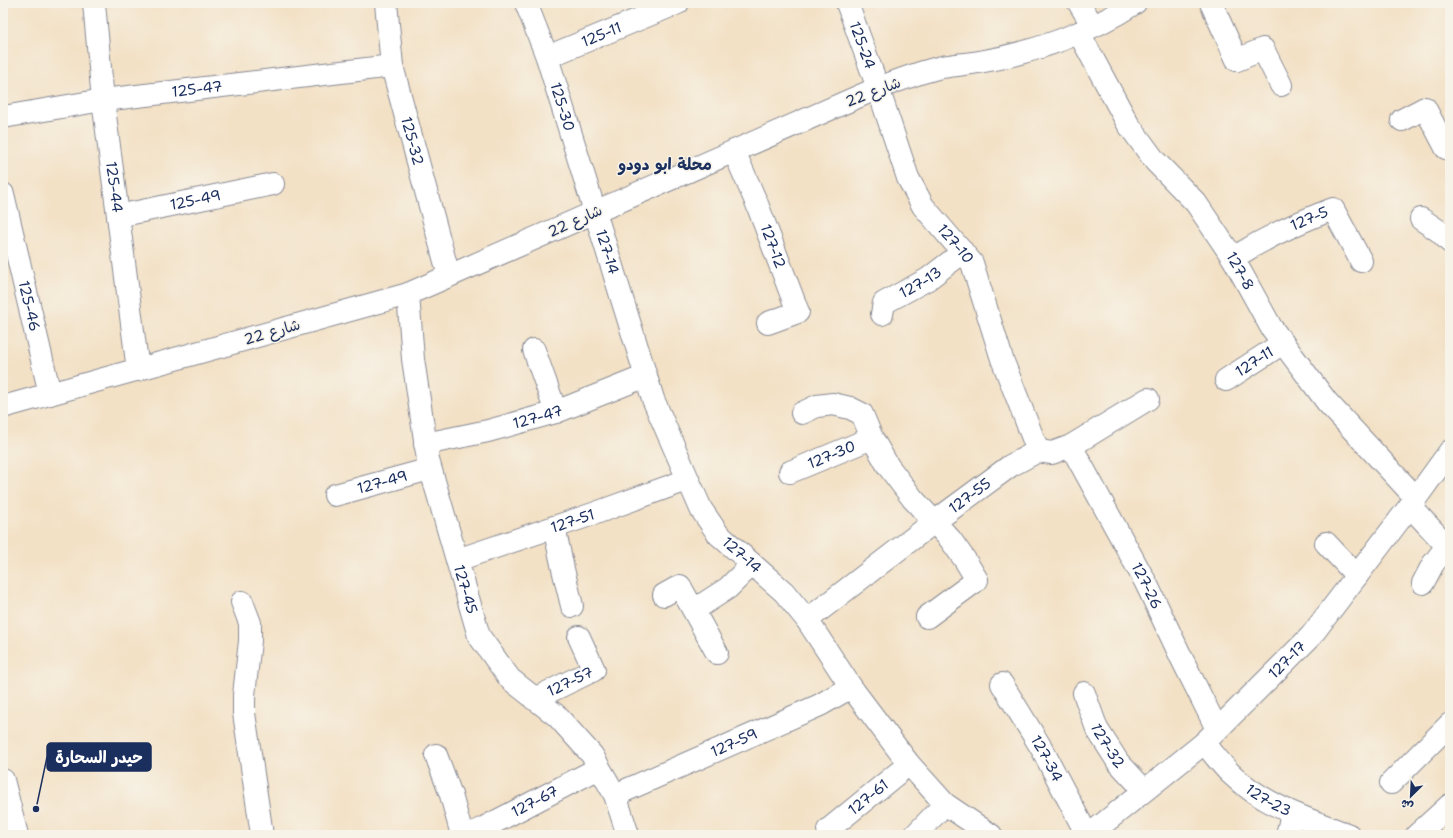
<svg xmlns="http://www.w3.org/2000/svg" width="1453" height="838" viewBox="0 0 1453 838" font-family="'Shantell Sans','Playpen Sans Arabic',sans-serif">
  <rect width="100%" height="100%" fill="#f7f3e8"/>
  <filter id="ink" filterUnits="userSpaceOnUse"><feTurbulence type="fractalNoise" baseFrequency=".025" numOctaves="2"/><feDisplacementMap in="SourceGraphic" scale="8" xChannelSelector="R" yChannelSelector="G"/><feConvolveMatrix kernelMatrix="1 2 1 2 8 2 1 2 1" color-interpolation-filters="sRGB"/></filter>
  <filter id="wash" filterUnits="userSpaceOnUse"><feTurbulence type="fractalNoise" baseFrequency=".012" numOctaves="4" result="noise"/><feDisplacementMap in="SourceGraphic" scale="16" xChannelSelector="R" yChannelSelector="G"/><feGaussianBlur stdDeviation="0.9" result="paint"/><feColorMatrix in="noise" values="0 0 0 0 0 0 0 0 0 0 0 0 0 0 0 0 0 1.4 0 .05"/><feComposite in="paint" operator="in"/></filter>
  <g filter="url(#wash)">
    <rect width="100%" height="100%" fill="#f3e1c6"/>
  </g>
  <g filter="url(#ink)">
    <g fill="none" stroke-linecap="round" stroke-linejoin="round">
      <g stroke="#878892" stroke-width="24">
        <g id="minor">
          <path id="s1" d="M 94,3 L 103,100 L 138,370"/>
          <path id="s2" d="M 386,3 L 392,66 L 449,276"/>
          <path id="s3" d="M 526,3 L 547,57 L 653,399 L 701,509 L 718,534 L 784,592 L 807,620 L 851,687 L 909,764 L 945,804 L 991,835"/>
          <path id="s4" d="M 847,3 L 878,88 L 908,178 L 923,206 L 972,263 L 1002,359 L 1038,451"/>
          <polyline points="1079,3 1093,26"/>
          <polyline points="1211,3 1237,60 1263,49 1281,85"/>
          <path id="s5" d="M 1079,33 L 1128,124 L 1155,161 L 1196,203 L 1233,258 L 1271,327 L 1327,402 L 1416,498"/>
          <path id="s6" d="M 547,57 L 678,3"/>
          <path id="s7" d="M 3,117 L 103,100 L 392,66"/>
          <polyline points="1402,120 1425,108 1446,148 1450,145"/>
          <path id="s8" d="M 734,151 L 757,204 L 798,312 L 768,323"/>
          <path id="s9" d="M 3,194 L 50,394"/>
          <path id="s10" d="M 118,216 L 273,184"/>
          <polyline points="1421,219 1439,231 1450,242"/>
          <path id="s11" d="M 1233,258 C 1265,238 1298,222 1333,209 L 1361,261"/>
          <path id="s12" d="M 408,294 L 413,359 L 428,460 L 479,636 L 510,679 L 557,716 L 592,755 L 615,795 L 628,835"/>
          <path id="s13" d="M 882,314 L 884,303 L 928,279 L 963,252"/>
          <polyline points="534,350 556,412"/>
          <path id="s14" d="M 1226,380 L 1283,343"/>
          <path d="M 3,407 L 408,294 L 878,88 C 898,81 922,71 942,67 C 954,65 967,64 979,62 C 1033,53 1089,33 1135,3"/>
          <polyline points="802,413 817,406 833,404 850,408 862,414 872,438 888,466 913,499 950,539 965,560 977,580 927,617"/>
          <path id="s15" d="M 425,444 L 488,431 L 556,412 L 646,376"/>
          <path id="s16" d="M 1071,446 L 1146,583 L 1182,659 L 1217,729"/>
          <path id="s17" d="M 790,472 L 872,438"/>
          <path id="s18" d="M 335,495 L 430,469"/>
          <polyline points="1410,506 1447,546 1433,564 1423,583"/>
          <polyline points="554,527 563,569 572,606"/>
          <polyline points="1326,543 1357,576"/>
          <path id="s19" d="M 457,560 L 593,514 L 687,480"/>
          <polyline points="664,595 680,586 717,653"/>
          <polyline points="242,602 250,623 250,641 244,695 244,713 262,835"/>
          <polyline points="694,610 728,588 752,564"/>
          <path id="s20" d="M 807,620 L 934,522 L 1010,466 L 1038,451 L 1052,453 L 1071,446 L 1148,399"/>
          <path id="s21" d="M 1002,684 L 1042,749 L 1087,835"/>
          <path id="s22" d="M 1084,693 L 1097,729 L 1118,762 L 1144,790"/>
          <path id="s23" d="M 534,699 L 594,670 L 579,637"/>
          <path id="s24" d="M 1204,743 C 1213,753 1221,764 1230,773 C 1263,805 1307,819 1349,835"/>
          <polyline points="436,755 451,795 462,835"/>
          <polyline points="3,780 17,835"/>
          <polyline points="1391,783 1450,724"/>
          <path id="s25" d="M 615,795 L 820,705 L 851,687"/>
          <path id="s26" d="M 828,830 L 909,764"/>
          <path id="s27" d="M 470,835 L 599,768"/>
          <polyline points="915,835 945,804"/>
          <path id="s28" d="M 1089,835 L 1204,743 L 1311,636 L 1416,498 L 1450,451"/>
          <polyline points="1287,835 1292,814"/>
          <polyline points="1417,835 1450,805"/>
        </g>
      </g>
      <use href="#minor" stroke="#fff" stroke-width="22"/>
    </g>
  </g>
  <g text-anchor="middle" stroke-width="3" stroke-linejoin="round" paint-order="stroke">
    <g font-size="15" fill="#1b2f5e" stroke="#f7f3e8">
      <text dy="5" stroke="none"><textPath href="#s6" startOffset="59">125-11</textPath></text>
      <text dy="5" stroke="none"><textPath href="#s4" startOffset="45">125-24</textPath></text>
      <text dy="5" stroke="none"><textPath href="#s7" startOffset="196">125-47</textPath></text>
      <text transform="translate(873 92) rotate(-21)" y="5">شارع 22</text>
      <text dy="5" stroke="none"><textPath href="#s3" startOffset="110">125-30</textPath></text>
      <text dy="5" stroke="none"><textPath href="#s2" startOffset="141">125-32</textPath></text>
      <text dy="5" stroke="none"><textPath href="#s1" startOffset="185">125-44</textPath></text>
      <text dy="5" stroke="none"><textPath href="#s10" startOffset="79">125-49</textPath></text>
      <text dy="5" stroke="none"><textPath href="#s11" startOffset="86">127-5</textPath></text>
      <text transform="translate(575 221) rotate(-24)" y="5">شارع 22</text>
      <text dy="5" stroke="none"><textPath href="#s4" startOffset="267">127-10</textPath></text>
      <text dy="5" stroke="none"><textPath href="#s8" startOffset="103">127-12</textPath></text>
      <text dy="5" stroke="none"><textPath href="#s3" startOffset="262">127-14</textPath></text>
      <text dy="5" stroke="none"><textPath href="#s5" startOffset="289">127-8</textPath></text>
      <text dy="5" stroke="none"><textPath href="#s13" startOffset="53">127-13</textPath></text>
      <text dy="5" stroke="none"><textPath href="#s9" startOffset="115">125-46</textPath></text>
      <text transform="translate(272 332) rotate(-16)" y="5">شارع 22</text>
      <text dy="5" stroke="none"><textPath href="#s14" startOffset="34">127-11</textPath></text>
      <text dy="5" stroke="none"><textPath href="#s15" startOffset="116">127-47</textPath></text>
      <text dy="5" stroke="none"><textPath href="#s17" startOffset="45">127-30</textPath></text>
      <text dy="5" stroke="none"><textPath href="#s18" startOffset="49">127-49</textPath></text>
      <text dy="5" stroke="none"><textPath href="#s20" startOffset="205">127-55</textPath></text>
      <text dy="5" stroke="none"><textPath href="#s19" startOffset="122">127-51</textPath></text>
      <text dy="5" stroke="none"><textPath href="#s3" startOffset="598">127-14</textPath></text>
      <text dy="5" stroke="none"><textPath href="#s16" startOffset="159">127-26</textPath></text>
      <text dy="5" stroke="none"><textPath href="#s12" startOffset="302">127-45</textPath></text>
      <text dy="5" stroke="none"><textPath href="#s28" startOffset="265">127-17</textPath></text>
      <text dy="5" stroke="none"><textPath href="#s23" startOffset="40">127-57</textPath></text>
      <text dy="5" stroke="none"><textPath href="#s25" startOffset="130">127-59</textPath></text>
      <text dy="5" stroke="none"><textPath href="#s22" startOffset="58">127-32</textPath></text>
      <text dy="5" stroke="none"><textPath href="#s21" startOffset="87">127-34</textPath></text>
      <text dy="5" stroke="none"><textPath href="#s26" startOffset="52">127-61</textPath></text>
      <text dy="5" stroke="none"><textPath href="#s24" startOffset="87">127-23</textPath></text>
      <text dy="5" stroke="none"><textPath href="#s27" startOffset="73">127-67</textPath></text>
    </g>
    <g font-size="16" font-weight="bold" fill="#1b2f5e" stroke="#f7f3e8">
      <text x="665" y="170">محلة ابو دودو</text>
    </g>
  </g>
  <path fill="none" stroke="#1b2f5e" stroke-width="1.5" d="M36 809L47 757"/>
  <circle fill="#1b2f5e" stroke="#f7f3e8" stroke-width="1.5" cx="36" cy="809" r="4"/>
  <rect fill="#1b2f5e" stroke="#1b2f5e" stroke-width="1.5" x="47" y="743" width="104" height="28" rx="4"/>
  <g font-size="16" text-anchor="middle" font-weight="bold" fill="#fff">
    <text x="99" y="763">حيدر السحارة</text>
  </g>
  <rect width="1453" height="838" fill="none" stroke="#f7f3e8" stroke-width="16"/>
  <g transform="translate(1411 796) rotate(204)" stroke="#f7f3e8" stroke-width="3" paint-order="stroke">
  <path d="M0-3L7 15L0 10L-7 15Z" fill="#1b2f5e"/>
  <text y="-6" font-size="11" font-weight="bold" text-anchor="middle" fill="#1b2f5e">ش</text>
  </g>
</svg>
